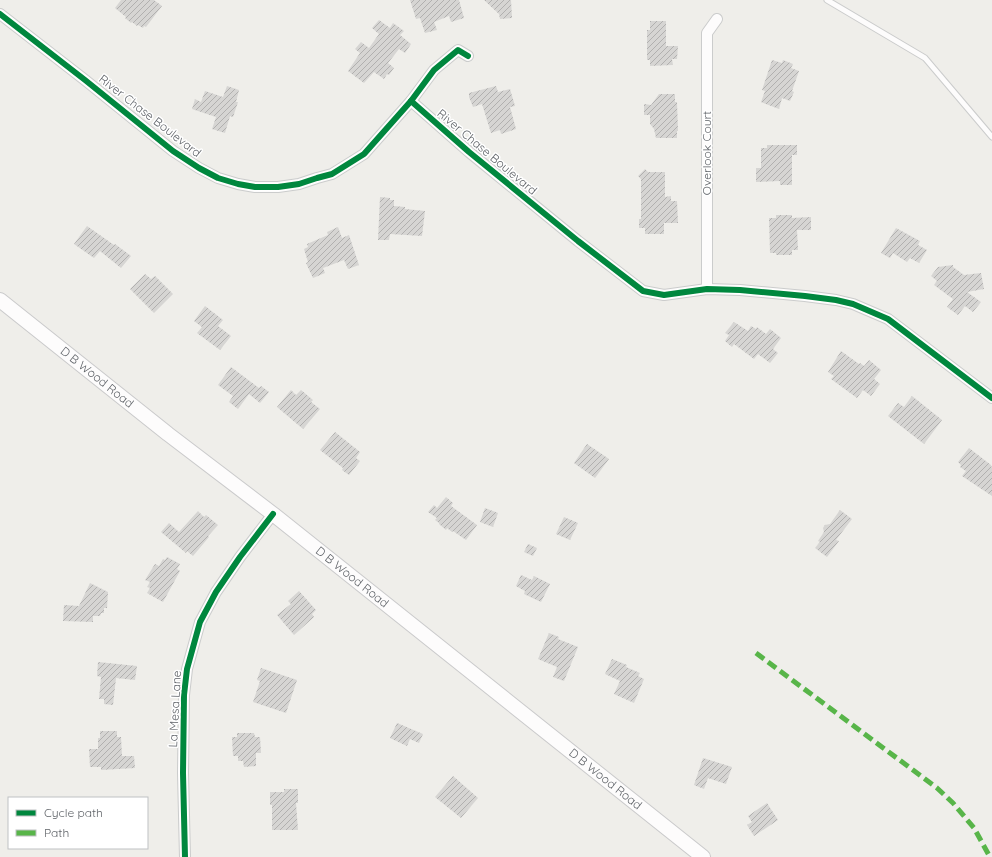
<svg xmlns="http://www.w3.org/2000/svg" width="992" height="857" viewBox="0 0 992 857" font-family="Quicksand,sans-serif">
  <defs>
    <pattern id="building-hatch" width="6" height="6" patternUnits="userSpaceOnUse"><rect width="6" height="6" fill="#d6d5d3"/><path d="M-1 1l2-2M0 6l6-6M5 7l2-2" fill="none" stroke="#b1b0af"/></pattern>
  </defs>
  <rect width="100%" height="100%" fill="#efeeea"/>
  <g fill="url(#building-hatch)">
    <polygon points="121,0 154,0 162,6 146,27 144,26 143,28 138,25 137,26 132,22 131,23 125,18 126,17 115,8"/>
    <polygon points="410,0 459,0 464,18 451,22 449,16 434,22 437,30 425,33 420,18 416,19"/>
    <polygon points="484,0 511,0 512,18 500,19 499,14"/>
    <polygon points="379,20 390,28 393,23 404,31 400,35 411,44 405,53 399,49 388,63 394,68 389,75 387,74 384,79 374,72 364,83 348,71 360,53 355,49 361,42 369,48 379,34 372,28"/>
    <polygon points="650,21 666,21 666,46 678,46 677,59 672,59 673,65 650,66 650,60 647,60 647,30 650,30"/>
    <polygon points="772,60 782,63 783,60 793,64 791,68 799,71 792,91 794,92 790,101 782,98 779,109 761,102 765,91 762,90"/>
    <polygon points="227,86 239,90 236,102 238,102 233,117 230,116 225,133 212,129 216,117 192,109 195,99 201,102 205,91 223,97"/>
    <polygon points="496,86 498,92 510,89 515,106 510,107 516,129 501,134 500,130 491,133 482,104 473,107 469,97 469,93"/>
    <polygon points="659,94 675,94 675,102 677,102 678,131 677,131 677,138 656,138 654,129 650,124 650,115 644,115 644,104 651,105"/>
    <polygon points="767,145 797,145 797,155 792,155 792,185 780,185 780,181 756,182 756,168 761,168 761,148 767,148"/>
    <polygon points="645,169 648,172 665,172 665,197 671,196 671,201 677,201 678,223 664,223 664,234 645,234 645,228 639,228 639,219 641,219 641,179 638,176"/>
    <polygon points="380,197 390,198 390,200 394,200 394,206 405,207 405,209 425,211 422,236 390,234 389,240 378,240"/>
    <polygon points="776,215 792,215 792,218 811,217 811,230 797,230 798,250 792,250 792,255 776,255 776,253 770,253 769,218 776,218"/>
    <polygon points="87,226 114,245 115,244 131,256 121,268 100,251 94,258 74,244"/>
    <polygon points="338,227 342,238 349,235 359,265 348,269 344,260 323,268 325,273 313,278 306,263 308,262 304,249 308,247 307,244 328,235 327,232"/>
    <polygon points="896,228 920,241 918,245 927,250 919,263 910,258 907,262 893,253 890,258 881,253"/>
    <polygon points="953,265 953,267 964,275 981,273 984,289 967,292 981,302 973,312 965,306 958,315 947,307 953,299 934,285 937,281 931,276 938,267"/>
    <polygon points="145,274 151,279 155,276 173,294 154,313 130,289"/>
    <polygon points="205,306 223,320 218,326 231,336 220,350 197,333 202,327 194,321"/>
    <polygon points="734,322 748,331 751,326 756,329 757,327 766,334 770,329 781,338 773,349 778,353 770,363 758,354 754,359 734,344 732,347 725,341 729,335 725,333"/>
    <polygon points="841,351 859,364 860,363 864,366 869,360 881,370 874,379 880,384 871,396 863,390 857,398 831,379 834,376 828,372"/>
    <polygon points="231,367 259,388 261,386 269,392 260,403 249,394 238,409 229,402 233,396 218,385"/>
    <polygon points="291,390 296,395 301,390 313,400 311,402 320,409 303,429 277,407"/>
    <polygon points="912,396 942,420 924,444 888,416 898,403 904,407"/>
    <polygon points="335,432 360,452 356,458 360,461 349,475 342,470 343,468 320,450"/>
    <polygon points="587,444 609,459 595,478 574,463"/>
    <polygon points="969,448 991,465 992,468 992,496 962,476 966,471 960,467 961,465 958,462"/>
    <polygon points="446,497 453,503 451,506 477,525 466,540 453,531 452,532 447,528 446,530 439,524 439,523 435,520 437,518 428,512 434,505 437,508"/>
    <polygon points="485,508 498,513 493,527 480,522"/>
    <polygon points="840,510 852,519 836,540 839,541 827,557 815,548 820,542 818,541 824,532 823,528 825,525 830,524"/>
    <polygon points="198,511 204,517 206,515 218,525 208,536 209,537 193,556 187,551 186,553 161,532 169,523 179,532"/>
    <polygon points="564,517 578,523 570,540 556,534"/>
    <polygon points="528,544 537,548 533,556 524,552"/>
    <polygon points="167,557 180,564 177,569 180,571 163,602 147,593 150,588 147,587 150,582 145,580 155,564 159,566 163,559 165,560"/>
    <polygon points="521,575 532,580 534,576 550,584 541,602 524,594 525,591 516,586"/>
    <polygon points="90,583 108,592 107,608 104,608 104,613 101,613 100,616 93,616 93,622 63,621 64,605 79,606"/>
    <polygon points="299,591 316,610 312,614 314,617 294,635 277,615 291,604 288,601"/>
    <polygon points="549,633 559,637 558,639 578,647 564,681 553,677 557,667 538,659"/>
    <polygon points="612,659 627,665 626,667 640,673 638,676 644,679 634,703 614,694 620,681 605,674"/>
    <polygon points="98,662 137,666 135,680 116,678 113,705 104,704 104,699 99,699 101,677 97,676"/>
    <polygon points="261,668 297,680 286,713 253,702 260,681 257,680"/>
    <polygon points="397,723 423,734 419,743 410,739 407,746 390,738"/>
    <polygon points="100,731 117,731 117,737 121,737 122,756 134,756 135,768 101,770 101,767 90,767 89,749 98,749 98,738 100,738"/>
    <polygon points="237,733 254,733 255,737 260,737 261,753 256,753 256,766 244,767 243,761 238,761 238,756 233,756 232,737 237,737"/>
    <polygon points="703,758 732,767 726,784 708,778 704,789 694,785"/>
    <polygon points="453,776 478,798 461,818 435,797"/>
    <polygon points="284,789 298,789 298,803 296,803 298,830 272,830 272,805 270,805 270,792 284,792"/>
    <polygon points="767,803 778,820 754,836 747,825 752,822 748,816"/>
  </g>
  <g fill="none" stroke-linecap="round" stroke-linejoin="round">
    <g stroke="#cbcccc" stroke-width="7">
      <polyline id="service" points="827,0 925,58 992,137"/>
    </g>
    <g stroke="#cbcccc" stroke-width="12">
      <g id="minor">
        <polyline points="0,14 85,80 173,151 199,168 218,178 238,184 255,187 278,187 299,184 317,178 332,174 364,154 411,101 434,70 458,50 468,56"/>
        <polyline points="411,101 469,152 578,241 643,291 664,295 707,289 740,290 805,296 836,300 853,304 888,319 992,398"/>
        <polyline points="707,289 707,33 717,19"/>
        <polyline points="185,857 183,773 184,695 187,669 200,622 216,592 240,557 273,514"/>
      </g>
    </g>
    <g stroke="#cacacb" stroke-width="16">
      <g id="secondary">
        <path id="s1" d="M 0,300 L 168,434 L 273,514 L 703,857"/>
      </g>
    </g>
    <use href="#service" stroke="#fdfcfc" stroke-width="5"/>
    <use href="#minor" stroke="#fdfcfc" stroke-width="10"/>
    <use href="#secondary" stroke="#fdfcfc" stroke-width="14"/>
    <polyline stroke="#58b549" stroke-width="5" stroke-dasharray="10 5" stroke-linecap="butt" points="756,653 937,788 953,803 974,828 990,857"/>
    <g stroke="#fff" stroke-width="8">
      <g id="cycleway">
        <polyline points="0,14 85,80 173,151 199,168 218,178 238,184 255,187 278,187 299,184 317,178 332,174 364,154 411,101 434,70 458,50 468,56"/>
        <polyline points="411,101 469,152 578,241 643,291 664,295 707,289 740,290 805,296 836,300 853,304 888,319 992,398"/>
        <polyline points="185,857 183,773 184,695 187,669 200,622 216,592 240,557 273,514"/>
      </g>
    </g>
    <use href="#cycleway" stroke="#00873e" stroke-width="6"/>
  </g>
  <g text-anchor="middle" stroke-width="3" stroke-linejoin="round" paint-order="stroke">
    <g font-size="12" fill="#5f6368" stroke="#fff">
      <text transform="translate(150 116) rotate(38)" y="4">River Chase Boulevard</text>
      <text transform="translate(487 152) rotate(40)" y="4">River Chase Boulevard</text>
      <text transform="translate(707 153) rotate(-90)" y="4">Overlook Court</text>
      <text dy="4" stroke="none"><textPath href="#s1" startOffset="124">D B Wood Road</textPath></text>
      <text dy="4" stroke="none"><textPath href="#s1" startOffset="448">D B Wood Road</textPath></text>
      <text transform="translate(175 709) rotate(-87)" y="4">La Mesa Lane</text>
      <text dy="4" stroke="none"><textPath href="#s1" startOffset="772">D B Wood Road</textPath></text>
    </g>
  </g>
  <rect x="8" y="797" width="140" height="52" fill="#ffffff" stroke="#bfc1c3"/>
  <rect x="16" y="810" width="20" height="6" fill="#00873e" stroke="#bfc1c3"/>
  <text x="44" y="817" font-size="12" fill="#5f6368">Cycle path</text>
  <rect x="16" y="830" width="20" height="6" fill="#58b549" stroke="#bfc1c3"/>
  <text x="44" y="837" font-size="12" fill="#5f6368">Path</text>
</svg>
